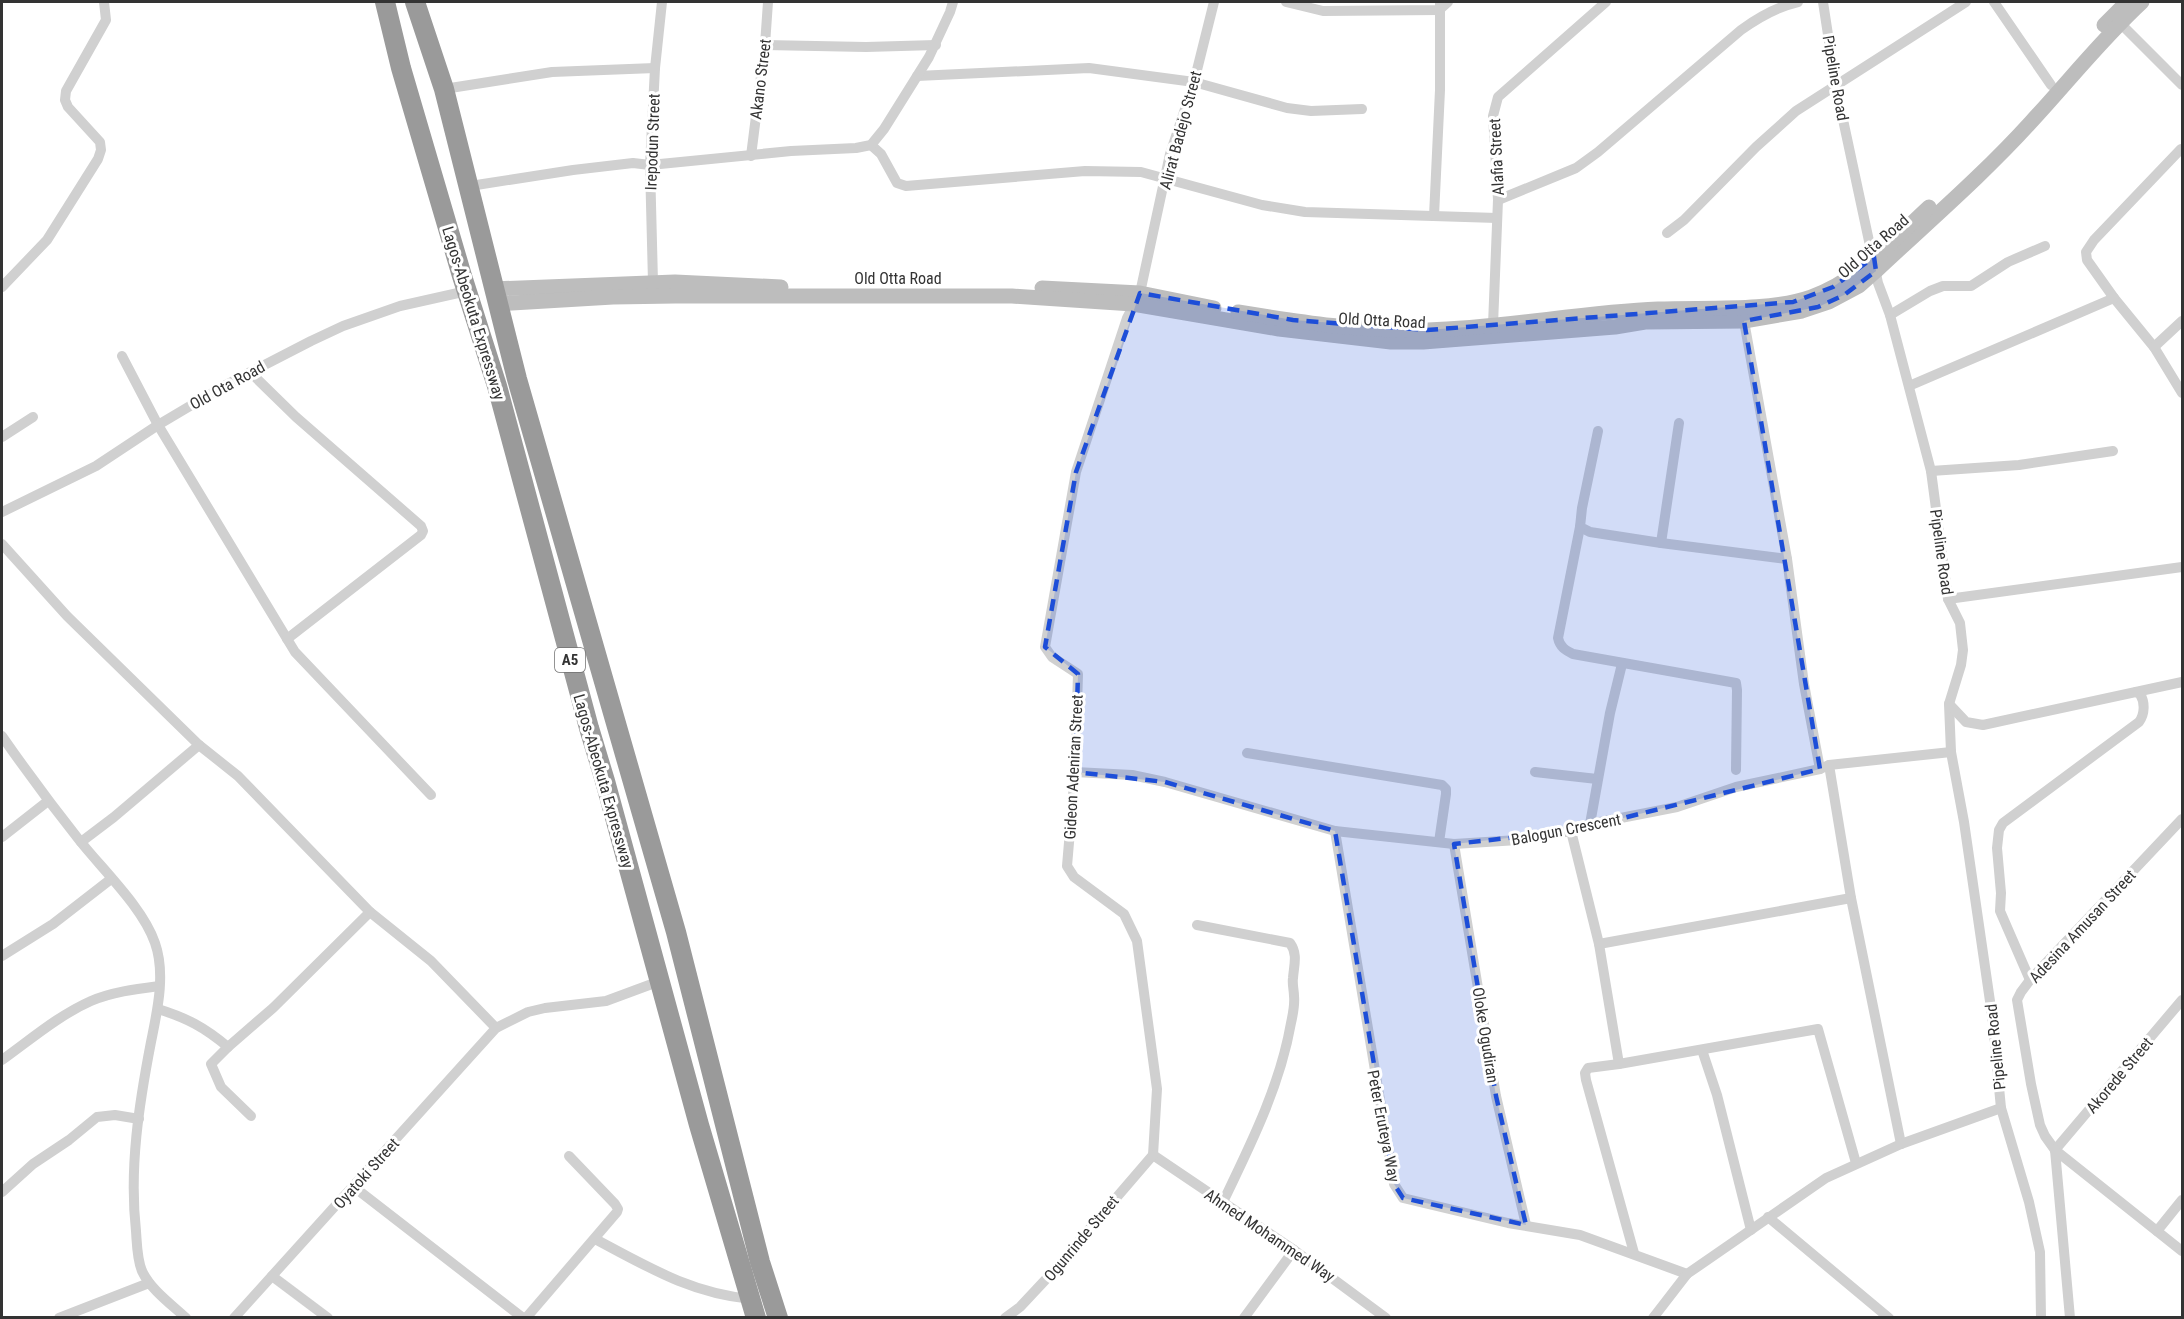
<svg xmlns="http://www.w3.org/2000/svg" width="2184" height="1319" viewBox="0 0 2184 1319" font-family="'Roboto Condensed',sans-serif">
  <rect width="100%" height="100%" fill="#fff"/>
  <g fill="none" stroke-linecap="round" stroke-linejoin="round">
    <g stroke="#d0d0d0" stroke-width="10">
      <polyline points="1286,2 1323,11 1439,10 1448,2"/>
      <polyline points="1823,2 1836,87 1878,283 1890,315 1931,471 1948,599 1960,623 1963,650 1961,665 1949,704 1951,752 1964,822 1992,1015 2001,1108 2029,1202 2040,1252 2041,1318"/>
      <polyline points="1994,2 2051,85"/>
      <polyline points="2120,23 2182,85"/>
      <polyline points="765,45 866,47 936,45"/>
      <polyline points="917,76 1089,68 1194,82 1287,108 1311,111 1362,109"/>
      <polyline points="444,89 552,72 655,68"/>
      <polyline points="871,145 881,154 897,183 906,186 1085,171 1141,172 1262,205 1305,212 1497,218"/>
      <polyline points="2181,149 2094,240 2086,252 2087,260 2114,298 2154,347 2182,393"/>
      <polyline points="751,156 765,45 768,2"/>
      <polyline points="470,186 573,170 633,163 650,165 791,151 856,148 871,145 884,129 929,57 950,12 953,2"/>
      <path d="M 1498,200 L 1576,168 L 1598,152 L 1741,30 C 1759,17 1776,7 1798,2"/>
      <polyline points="1434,216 1440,90 1440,2"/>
      <polyline points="1667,233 1684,220 1756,147 1796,111 1966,2"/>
      <polyline points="653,282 650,165 655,68 662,2"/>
      <polyline points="2,287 47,240 98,159 101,150 100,142 68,107 65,100 66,91 106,20 104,2"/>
      <polyline points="1890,315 1930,291 1943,286 1971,286 2008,262 2045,246"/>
      <polyline points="1744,321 1787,559 1804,684 1820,769"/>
      <polyline points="1493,325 1498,200 1493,116 1498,97 1606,2"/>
      <polyline points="2154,347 2182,321"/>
      <polyline points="122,356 158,425 295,652 431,795"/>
      <polyline points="250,372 296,417 421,526 423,531 421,535 287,639"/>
      <polyline points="1909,386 2114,298"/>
      <polyline points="1598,431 1582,508 1580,527 1590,532 1661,543 1787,559"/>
      <polyline points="2,437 33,417"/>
      <polyline points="1931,471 2019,465 2113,451"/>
      <polyline points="2,512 96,466 158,425 222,387 311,341 343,326 400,306 467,291"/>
      <path d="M 1580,527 L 1558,638 C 1560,647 1565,650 1573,654 L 1736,683 L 1737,690 L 1736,770"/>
      <polyline points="1661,543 1679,423"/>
      <polyline points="2,544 67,616 199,745 238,776 370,912 431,961 496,1028"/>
      <polyline points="1948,599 2182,567"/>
      <polyline points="1949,704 1966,722 1983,725 2182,682"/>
      <path d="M 2,736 C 27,772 53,807 80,841 C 104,871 143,908 155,943 C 166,974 157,1012 151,1042 C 139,1104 129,1168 136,1231 C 137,1245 137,1259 142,1271 C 151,1290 171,1304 186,1318"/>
      <polyline points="1247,753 1442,785 1446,789 1446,794 1439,842"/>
      <polyline points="1829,765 1851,898 1901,1144"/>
      <polyline points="1075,772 1132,775 1165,782 1335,831 1454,844 1518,840 1571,831 1590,824 1677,807 1736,787 1820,769 1829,765 1951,752"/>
      <polyline points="1535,772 1597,779"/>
      <polyline points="2182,819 2030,980 2021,992 2017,1000 2031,1084 2040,1125 2045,1136 2055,1150 2182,1251"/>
      <polyline points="1590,824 1610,713 1622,664"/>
      <polyline points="1335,831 1394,1184 1403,1198 1508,1223 1580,1235 1687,1274"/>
      <polyline points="1571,831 1599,944 1619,1064"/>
      <polyline points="2,837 48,801"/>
      <polyline points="81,842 114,817 199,745"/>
      <polyline points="1454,844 1496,1096 1526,1225"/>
      <path d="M 1197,925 L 1290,943 C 1298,954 1294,965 1293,978 C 1292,984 1294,990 1294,996 C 1295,1005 1293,1014 1291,1023 C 1280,1086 1251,1144 1223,1202"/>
      <polyline points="1599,944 1851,898"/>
      <polyline points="2,956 53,924 111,879"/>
      <path d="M 2030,980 L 2000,911 L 2001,893 L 1997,848 L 1999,830 L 2003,823 L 2139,722 C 2145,714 2145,702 2140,694 L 2136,692"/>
      <path d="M 158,1009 C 187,1018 204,1027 228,1047"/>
      <polyline points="1702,1050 1717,1095 1751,1230"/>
      <path d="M 2,1060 C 30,1040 59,1015 91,1001 C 112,992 136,989 159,986"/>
      <polyline points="251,1116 221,1087 211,1064 228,1047 273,1008 370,912"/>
      <polyline points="2055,1150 2182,1000"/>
      <polyline points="2055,1150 2070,1318"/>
      <polyline points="1153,1155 1157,1089 1137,941 1124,914 1074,877 1067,866 1075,772 1078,674 1052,657 1045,647 1076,472 1127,318 1140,293 1170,154 1194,82 1214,2"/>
      <polyline points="1153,1155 1294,1250 1386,1318"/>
      <polyline points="354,1187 523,1318"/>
      <polyline points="2,1192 33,1164 69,1140 97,1117 115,1115 139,1119"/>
      <polyline points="1768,1217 1889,1318"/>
      <polyline points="2157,1231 2182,1200"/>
      <path d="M 595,1239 C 648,1267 690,1293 751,1299"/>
      <polyline points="1634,1253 1586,1080 1585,1073 1588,1068 1619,1064 1818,1029 1856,1163"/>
      <polyline points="272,1276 328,1318"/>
      <polyline points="59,1318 149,1283"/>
      <polyline points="234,1318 496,1028 528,1012 545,1008 606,1001 660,981"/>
      <polyline points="526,1318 617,1212 618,1209 615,1204 569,1156"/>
      <polyline points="1005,1318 1020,1307 1049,1276 1153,1155"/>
      <polyline points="1244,1318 1294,1250"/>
      <polyline points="1653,1318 1687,1274 1826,1178 1901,1144 2001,1108"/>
    </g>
    <g stroke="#bdbdbd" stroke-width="15">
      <polyline points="2104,25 2127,2"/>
      <polyline points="1042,288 1140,293 1214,308"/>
      <polyline points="493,289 675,282 781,287"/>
      <path d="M 497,304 L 613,297 L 675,296 L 1012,296 L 1133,304 L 1279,329 L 1391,342 L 1423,342 L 1615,327 L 1645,322 L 1744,321 L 1802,311 L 1829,302 L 1859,286 L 1876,271 C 1928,222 1983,175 2031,122 C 2068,82 2102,39 2142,2"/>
      <path d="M 1238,312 C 1300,322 1364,332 1428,330 C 1505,328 1581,312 1658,309 C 1705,307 1768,312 1811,297 C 1858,281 1894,239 1929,207"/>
    </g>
    <g stroke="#9a9a9a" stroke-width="20">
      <polyline points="385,2 401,68 462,276 497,386 589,728 605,781 699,1125 756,1318"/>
      <polyline points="415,2 444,89 517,379 676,932 760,1262 778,1318"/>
    </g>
  </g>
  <path fill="#1d4ed8" fill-opacity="0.2" stroke="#1d4ed8" stroke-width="4.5" stroke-dasharray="12 8" stroke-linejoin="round" d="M 1874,257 L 1876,271 L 1844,295 L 1818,307 L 1744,321 L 1820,769 L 1571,831 L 1454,844 L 1496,1096 L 1526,1225 L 1403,1198 L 1394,1184 L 1335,831 L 1165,782 L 1075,772 L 1078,674 L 1045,647 L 1076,472 L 1140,293 L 1293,320 L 1427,330 L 1793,302 L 1833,287 Z"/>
  <g text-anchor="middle" stroke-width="6" stroke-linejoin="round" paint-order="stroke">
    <rect fill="#fff" stroke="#707070" stroke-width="1.5" x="555" y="648" width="30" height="24" rx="4.5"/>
    <g font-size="15" font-weight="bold" fill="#333">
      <text x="570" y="665">A5</text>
    </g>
    <g font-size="16" fill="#333" stroke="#fff">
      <text transform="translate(1836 78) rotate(80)" y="6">Pipeline Road</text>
      <text transform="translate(760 79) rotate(-83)" y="6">Akano Street</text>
      <text transform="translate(1180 130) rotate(-75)" y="6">Alirat Badejo Street</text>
      <text transform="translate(652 142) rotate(-88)" y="6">Irepodun Street</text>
      <text transform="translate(1496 157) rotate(-93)" y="6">Alafia Street</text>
      <text transform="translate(1873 246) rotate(-41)" y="6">Old Otta Road</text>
      <text x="898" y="284">Old Otta Road</text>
      <text transform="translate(474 313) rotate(73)" y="6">Lagos-Abeokuta Expressway</text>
      <text transform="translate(1382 320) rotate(3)" y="6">Old Otta Road</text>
      <text transform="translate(227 385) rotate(-29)" y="6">Old Ota Road</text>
      <text transform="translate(1942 552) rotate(82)" y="6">Pipeline Road</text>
      <text transform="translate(1073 767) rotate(-87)" y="6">Gideon Adeniran Street</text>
      <text transform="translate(604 781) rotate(74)" y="6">Lagos-Abeokuta Expressway</text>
      <text transform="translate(1566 829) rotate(-11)" y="6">Balogun Crescent</text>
      <text transform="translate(2082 926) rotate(-47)" y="6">Adesina Amusan Street</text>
      <text transform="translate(1486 1035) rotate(81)" y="6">Oloke Ogudiran</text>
      <text transform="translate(1995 1047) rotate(-96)" y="6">Pipeline Road</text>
      <text transform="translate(2119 1075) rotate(-50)" y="6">Akorede Street</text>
      <text transform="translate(1384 1126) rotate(79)" y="6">Peter Eruteya Way</text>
      <text transform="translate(366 1173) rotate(-48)" y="6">Oyatoki Street</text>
      <text transform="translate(1270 1235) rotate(34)" y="6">Ahmed Mohammed Way</text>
      <text transform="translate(1081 1238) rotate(-50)" y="6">Ogunrinde Street</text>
    </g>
  </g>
  <rect width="2184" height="1319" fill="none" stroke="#333333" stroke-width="6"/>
</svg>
